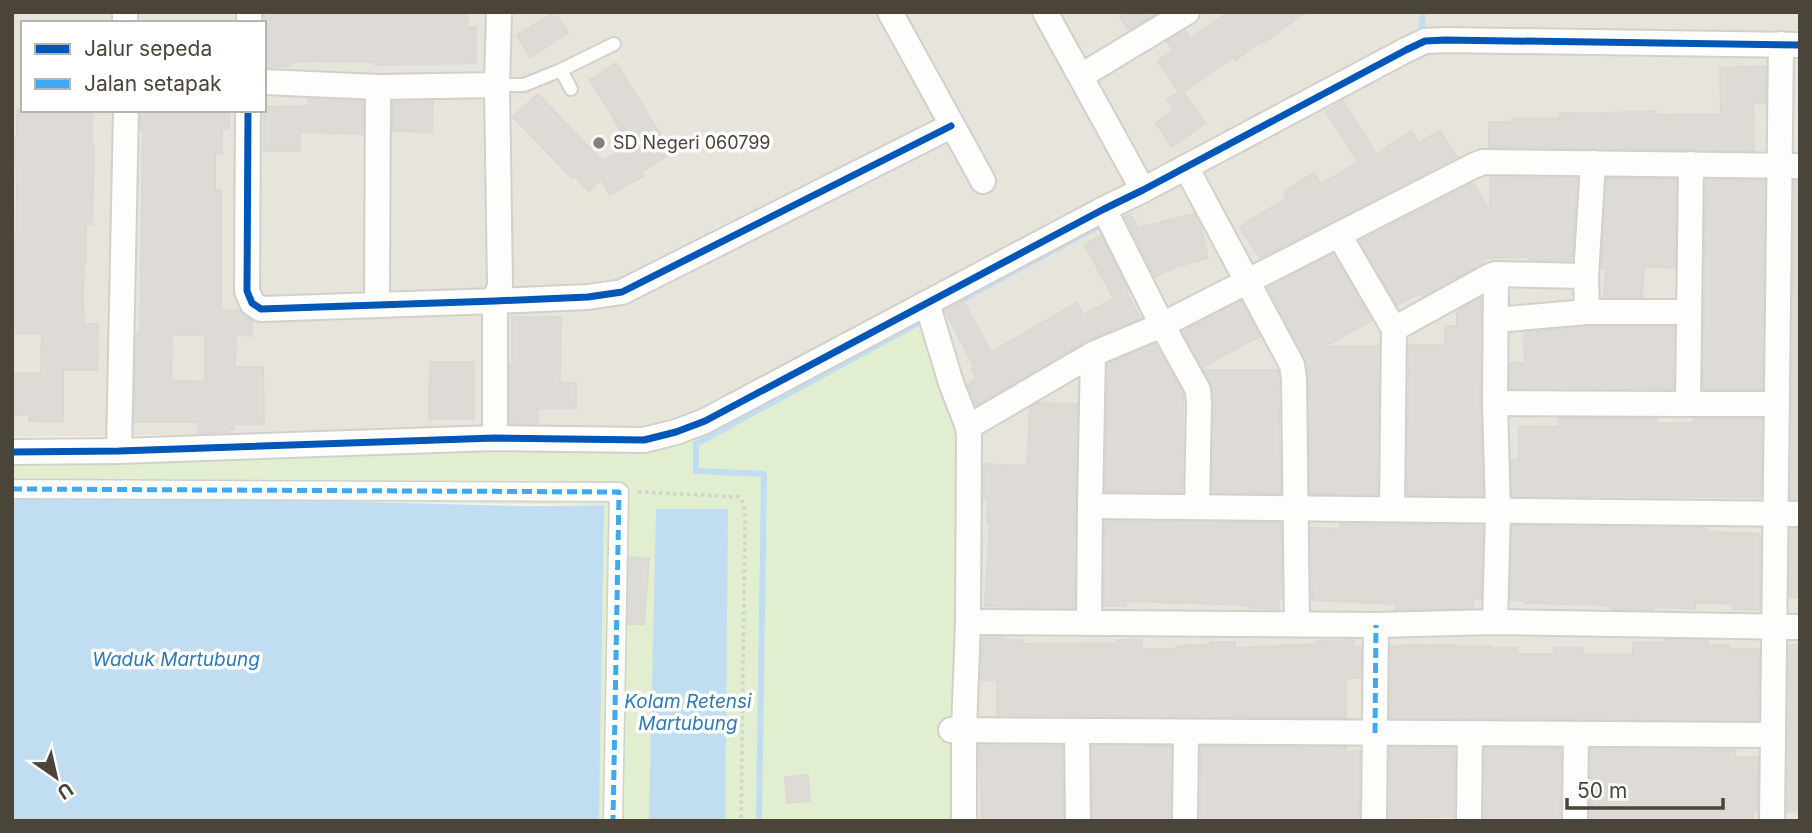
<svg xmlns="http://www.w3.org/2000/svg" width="1812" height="833" viewBox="0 0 1812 833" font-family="Inter,sans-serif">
  <rect width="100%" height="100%" fill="#f4f2ee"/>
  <path fill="#e7e4dc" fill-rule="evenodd" d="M 12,12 L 1800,12 L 1800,821 L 972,821 L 699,415 L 650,429 L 12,437 ZM 23,23 L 264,23 L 264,110 L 23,110 Z"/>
  <polygon fill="#eae5da" points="617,50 682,159 592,214 572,184 508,128 511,101"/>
  <polygon fill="#e1eecf" points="936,307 974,420 965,821 599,821 604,505 12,497 12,449 679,442"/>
  <g fill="#c0ddf1">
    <path d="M 12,493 C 119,497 226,498 332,501 C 423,503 514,508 604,505 L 599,821 L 12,821 Z"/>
    <polygon points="656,509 728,509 725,821 649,821"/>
  </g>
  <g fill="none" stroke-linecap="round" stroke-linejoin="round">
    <g stroke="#c0ddf1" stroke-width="6">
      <polyline points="1421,35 1423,12"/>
      <polyline points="937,313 1106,222"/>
      <polyline points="759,821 764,474 696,471 696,444 927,318"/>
    </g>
  </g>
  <g fill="#dedbd6" stroke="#dcd9d4" stroke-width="2" fill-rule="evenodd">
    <polygon points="264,12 468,12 467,27 476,27 476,63 375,65 375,62 323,61 290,62 290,66 264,67"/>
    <polygon points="555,12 568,33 530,57 517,35"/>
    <polygon points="1129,12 1158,12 1128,30 1120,17"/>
    <polygon points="1228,12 1306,12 1263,43 1262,41 1235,60 1233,57 1183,92 1205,123 1172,147 1156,123 1174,110 1167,100 1179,92 1158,61 1173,50 1167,41 1185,31 1190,39"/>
    <polygon points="616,63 672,153 641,172 643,176 610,195 601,179 589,191 574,176 572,178 513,117 538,94 602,161 630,145 590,80"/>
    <polygon points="1766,66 1765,103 1753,103 1754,151 1489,147 1489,122 1512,122 1512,119 1560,118 1560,113 1577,113 1578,114 1656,111 1656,115 1721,114 1720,68"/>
    <polygon points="309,99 363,101 363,134 300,132 300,151 264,151 264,107 308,106"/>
    <polygon points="433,101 432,132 393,131 393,102"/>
    <polygon points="1343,101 1376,154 1412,131 1419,143 1440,130 1457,157 1260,258 1240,227 1287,198 1284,192 1314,173 1321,184 1358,162 1326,111"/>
    <polygon points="17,110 41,110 41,113 92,113 92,146 94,146 92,224 86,224 86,262 84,262 83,299 84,324 98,324 97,370 63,370 63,422 29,421 29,415 12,415 12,373 41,373 42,333 12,333 12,235 16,235 17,193 16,162 12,162 12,136 17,136"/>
    <path d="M 141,110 L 229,110 L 229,129 L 222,129 L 222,154 L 215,154 L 215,190 L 221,190 L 221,310 L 240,311 L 252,321 L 252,336 L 236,335 L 235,367 L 263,367 L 264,424 L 233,424 L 233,429 L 229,429 L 229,432 L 198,433 L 199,422 L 134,422 L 136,334 L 140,334 L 143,130 L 140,130 ZM 172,335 L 205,335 L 205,382 L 171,381 Z"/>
    <polygon points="1490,177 1577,178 1572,260 1529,260 1529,257 1482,258 1484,262 1422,297 1420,293 1397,305 1360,241 1473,183 1490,211"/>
    <polygon points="1607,178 1676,179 1675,268 1644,266 1642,297 1604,297 1606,269 1601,269"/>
    <polygon points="1706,180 1765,180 1762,389 1703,389"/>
    <polygon points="1794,181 1800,181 1800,499 1791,499"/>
    <polygon points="1131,214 1138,228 1194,214 1200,225 1208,258 1175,267 1155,277 1125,217"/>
    <polygon points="1101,236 1128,291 1126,292 1140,318 1086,341 976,405 968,385 977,379 972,369 974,367 945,310 963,301 991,352 1077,303 1083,315 1114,299 1085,245"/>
    <polygon points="1333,254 1372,320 1324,347 1379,346 1377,494 1310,494 1308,370 1309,370 1305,358 1268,288"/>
    <polygon points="1481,298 1480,403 1483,496 1407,495 1409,345 1445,345 1445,326 1457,326 1457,311"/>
    <polygon points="1241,301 1260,336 1202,367 1182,331"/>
    <polygon points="512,317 561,317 560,383 576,383 576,408 538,408 538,424 510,423 510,364 512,364"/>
    <polygon points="1588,327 1674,327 1673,389 1510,388 1510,363 1525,363 1524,332"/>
    <polygon points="1155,344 1183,394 1182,492 1105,491 1108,364"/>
    <polygon points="430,362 474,362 474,419 429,419"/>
    <polygon points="1204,370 1278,370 1281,493 1212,493 1214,403 1211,383"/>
    <polygon points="1038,403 1077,404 1074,608 985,606 990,523 987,523 988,500 984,500 984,464 1027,466 1030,408"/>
    <polygon points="1559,418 1657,419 1657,424 1693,423 1694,419 1762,419 1761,497 1512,496 1511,460 1519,460 1519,427 1559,427"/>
    <polygon points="1105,521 1281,523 1282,599 1279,599 1278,609 1249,608 1249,605 1126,601 1126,606 1104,606"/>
    <polygon points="1340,524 1483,525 1481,599 1473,599 1473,608 1395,610 1396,604 1312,600 1311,528 1340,529"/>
    <polygon points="1512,526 1706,528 1708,532 1760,534 1760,610 1733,609 1734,604 1695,602 1695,609 1653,607 1653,610 1611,609 1611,605 1525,603 1526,601 1510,600"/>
    <polygon points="1790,529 1800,529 1800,597 1789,597"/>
    <polygon points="629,557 649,559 644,624 628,624"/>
    <polygon points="1004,637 1004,640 1023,640 1023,644 1117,643 1117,640 1142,640 1142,649 1176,649 1176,646 1210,645 1210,642 1235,642 1235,648 1318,644 1318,641 1353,640 1353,647 1361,647 1361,678 1346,678 1346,718 997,715 997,680 981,680 982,638"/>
    <polygon points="1665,640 1707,640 1707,646 1730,645 1730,649 1759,649 1758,720 1390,718 1391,646 1455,645 1455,647 1490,646 1490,648 1517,648 1517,654 1554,654 1554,648 1583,648 1584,655 1633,654 1633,643 1665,642"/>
    <polygon points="1789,645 1800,645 1800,811 1787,812"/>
    <polygon points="979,745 1062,746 1063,821 982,821"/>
    <polygon points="1092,746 1171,746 1170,819 1093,821"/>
    <polygon points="1201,746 1346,747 1346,752 1360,751 1359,821 1200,821"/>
    <polygon points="1390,748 1455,748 1454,816 1417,817 1417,821 1389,821"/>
    <polygon points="1485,748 1561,749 1560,821 1484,821"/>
    <polygon points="1591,749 1735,750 1735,757 1758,757 1757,812 1753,812 1753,821 1590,821"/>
    <polygon points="808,775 810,801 787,803 785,777"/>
  </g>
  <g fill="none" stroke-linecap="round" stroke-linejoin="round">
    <g stroke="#d2d0cb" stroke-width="16">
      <g id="service">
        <polyline points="561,70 571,89"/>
        <polyline points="497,85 524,85 561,70 614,44"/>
      </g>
    </g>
    <g stroke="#d2d0cb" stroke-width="21">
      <polyline id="pedestrian" points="12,489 619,492 613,821"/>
    </g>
    <g stroke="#d2d0cb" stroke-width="28">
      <g id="minor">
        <polyline points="125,12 125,23"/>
        <polyline points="890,12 983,181"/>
        <polyline points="1045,12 1143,190"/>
        <polyline points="249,23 249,12"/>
        <polyline points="1081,76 1187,12"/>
        <polyline points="264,82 378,87 497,85"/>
        <polyline points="248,110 247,291 252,303 261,309 495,301 588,297 622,292 951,126"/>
        <polyline points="1691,164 1688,404 1777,404"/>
        <polyline points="1186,167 1292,365 1294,379 1297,624"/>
        <polyline points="1104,209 1162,325 1198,390 1199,404 1197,507"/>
        <polyline points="1339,235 1394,329 1392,509"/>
        <polyline points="1496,274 1586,276"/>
        <polyline points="927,303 951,383 968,427 969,437 968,622 964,730 964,821"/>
        <polyline points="377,305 378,87"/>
        <polyline points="1587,312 1689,312"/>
        <polyline points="1496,320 1587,312 1586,276 1593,163"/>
        <polyline points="1394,329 1490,276 1496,274 1495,403 1498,511 1495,622"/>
        <polyline points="1093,354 1090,506 1800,514"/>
        <polyline points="1495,403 1688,404"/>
        <polyline points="968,427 1093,354 1162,325 1473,166 1483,162 1800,166"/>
        <polyline points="495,438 495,301 500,285 497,85 499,12"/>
        <polyline points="119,451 126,110"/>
        <polyline points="12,452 119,451 495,438 644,440 676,432 705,421 1104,209 1143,190 1406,50 1425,41 1445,40 1800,45"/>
        <polyline points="968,622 1376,625 1495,622 1800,627"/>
        <polyline points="1089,623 1090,506"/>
        <polyline points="951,730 1773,735"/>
        <polyline points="1077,731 1078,821"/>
        <polyline points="1185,821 1186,732"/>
        <polyline points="1374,821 1376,625"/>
        <polyline points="1469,821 1470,733"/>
        <polyline points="1575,821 1576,734"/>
        <polyline points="1772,821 1781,44"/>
      </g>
    </g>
    <polyline stroke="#d3d2cc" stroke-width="3.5" stroke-dasharray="3.5 3.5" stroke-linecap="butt" points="638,492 739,497 744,504 745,522 741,821"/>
    <use href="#service" stroke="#fdfdfc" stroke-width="12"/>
    <use href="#pedestrian" stroke="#fdfdfc" stroke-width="18"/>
    <use href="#minor" stroke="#fdfdfc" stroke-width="24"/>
    <g stroke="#3fa9f5" stroke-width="5" stroke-dasharray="10 5" stroke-linecap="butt">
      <polyline points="12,489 619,492 613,821"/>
      <polyline points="1375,733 1376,625"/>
    </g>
    <g stroke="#fff" stroke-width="11">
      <g id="cycleway">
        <polyline points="248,110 247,291 252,303 261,309 495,301 588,297 622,292 951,126"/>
        <polyline points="12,452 119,451 495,438 644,440 676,432 705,421 1104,209 1143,190 1406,50 1425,41 1445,40 1800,45"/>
      </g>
    </g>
    <use href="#cycleway" stroke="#0057b8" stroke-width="7"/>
  </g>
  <circle fill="#868178" stroke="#fff" stroke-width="2.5" cx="599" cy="143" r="7"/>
  <g text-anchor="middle" stroke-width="7" stroke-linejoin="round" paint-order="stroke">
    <g font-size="18" fill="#4b4439" stroke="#fff" text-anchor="start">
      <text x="613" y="149">SD Negeri 060799</text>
    </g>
    <g font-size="19" font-style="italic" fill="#2e7ab2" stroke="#fff">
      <text x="176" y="666">Waduk Martubung</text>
      <text x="688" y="708">Kolam Retensi<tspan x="688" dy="22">Martubung</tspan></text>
    </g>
  </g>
  <rect width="1812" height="833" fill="none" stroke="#4b4439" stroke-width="28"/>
  <rect x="21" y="21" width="245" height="91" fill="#ffffff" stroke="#b7b4b0" stroke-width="2"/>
  <rect x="35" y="44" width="35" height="10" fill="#0057b8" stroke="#b7b4b0" stroke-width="2"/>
  <text x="84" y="56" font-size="21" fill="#4b4439">Jalur sepeda</text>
  <rect x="35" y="79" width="35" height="10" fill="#3fa9f5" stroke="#b7b4b0" stroke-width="2"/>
  <text x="84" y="91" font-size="21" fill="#4b4439">Jalan setapak</text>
  <g transform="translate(56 777) rotate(146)" stroke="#ffffff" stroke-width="5" paint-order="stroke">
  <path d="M0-5L12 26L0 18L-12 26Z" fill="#4b4439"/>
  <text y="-10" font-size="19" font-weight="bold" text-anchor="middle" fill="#4b4439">U</text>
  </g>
  <path d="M1567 798v10h156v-10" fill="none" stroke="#4b4439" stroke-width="3.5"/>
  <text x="1577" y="798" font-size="21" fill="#4b4439" stroke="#ffffff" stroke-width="5" paint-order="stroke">50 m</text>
</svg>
